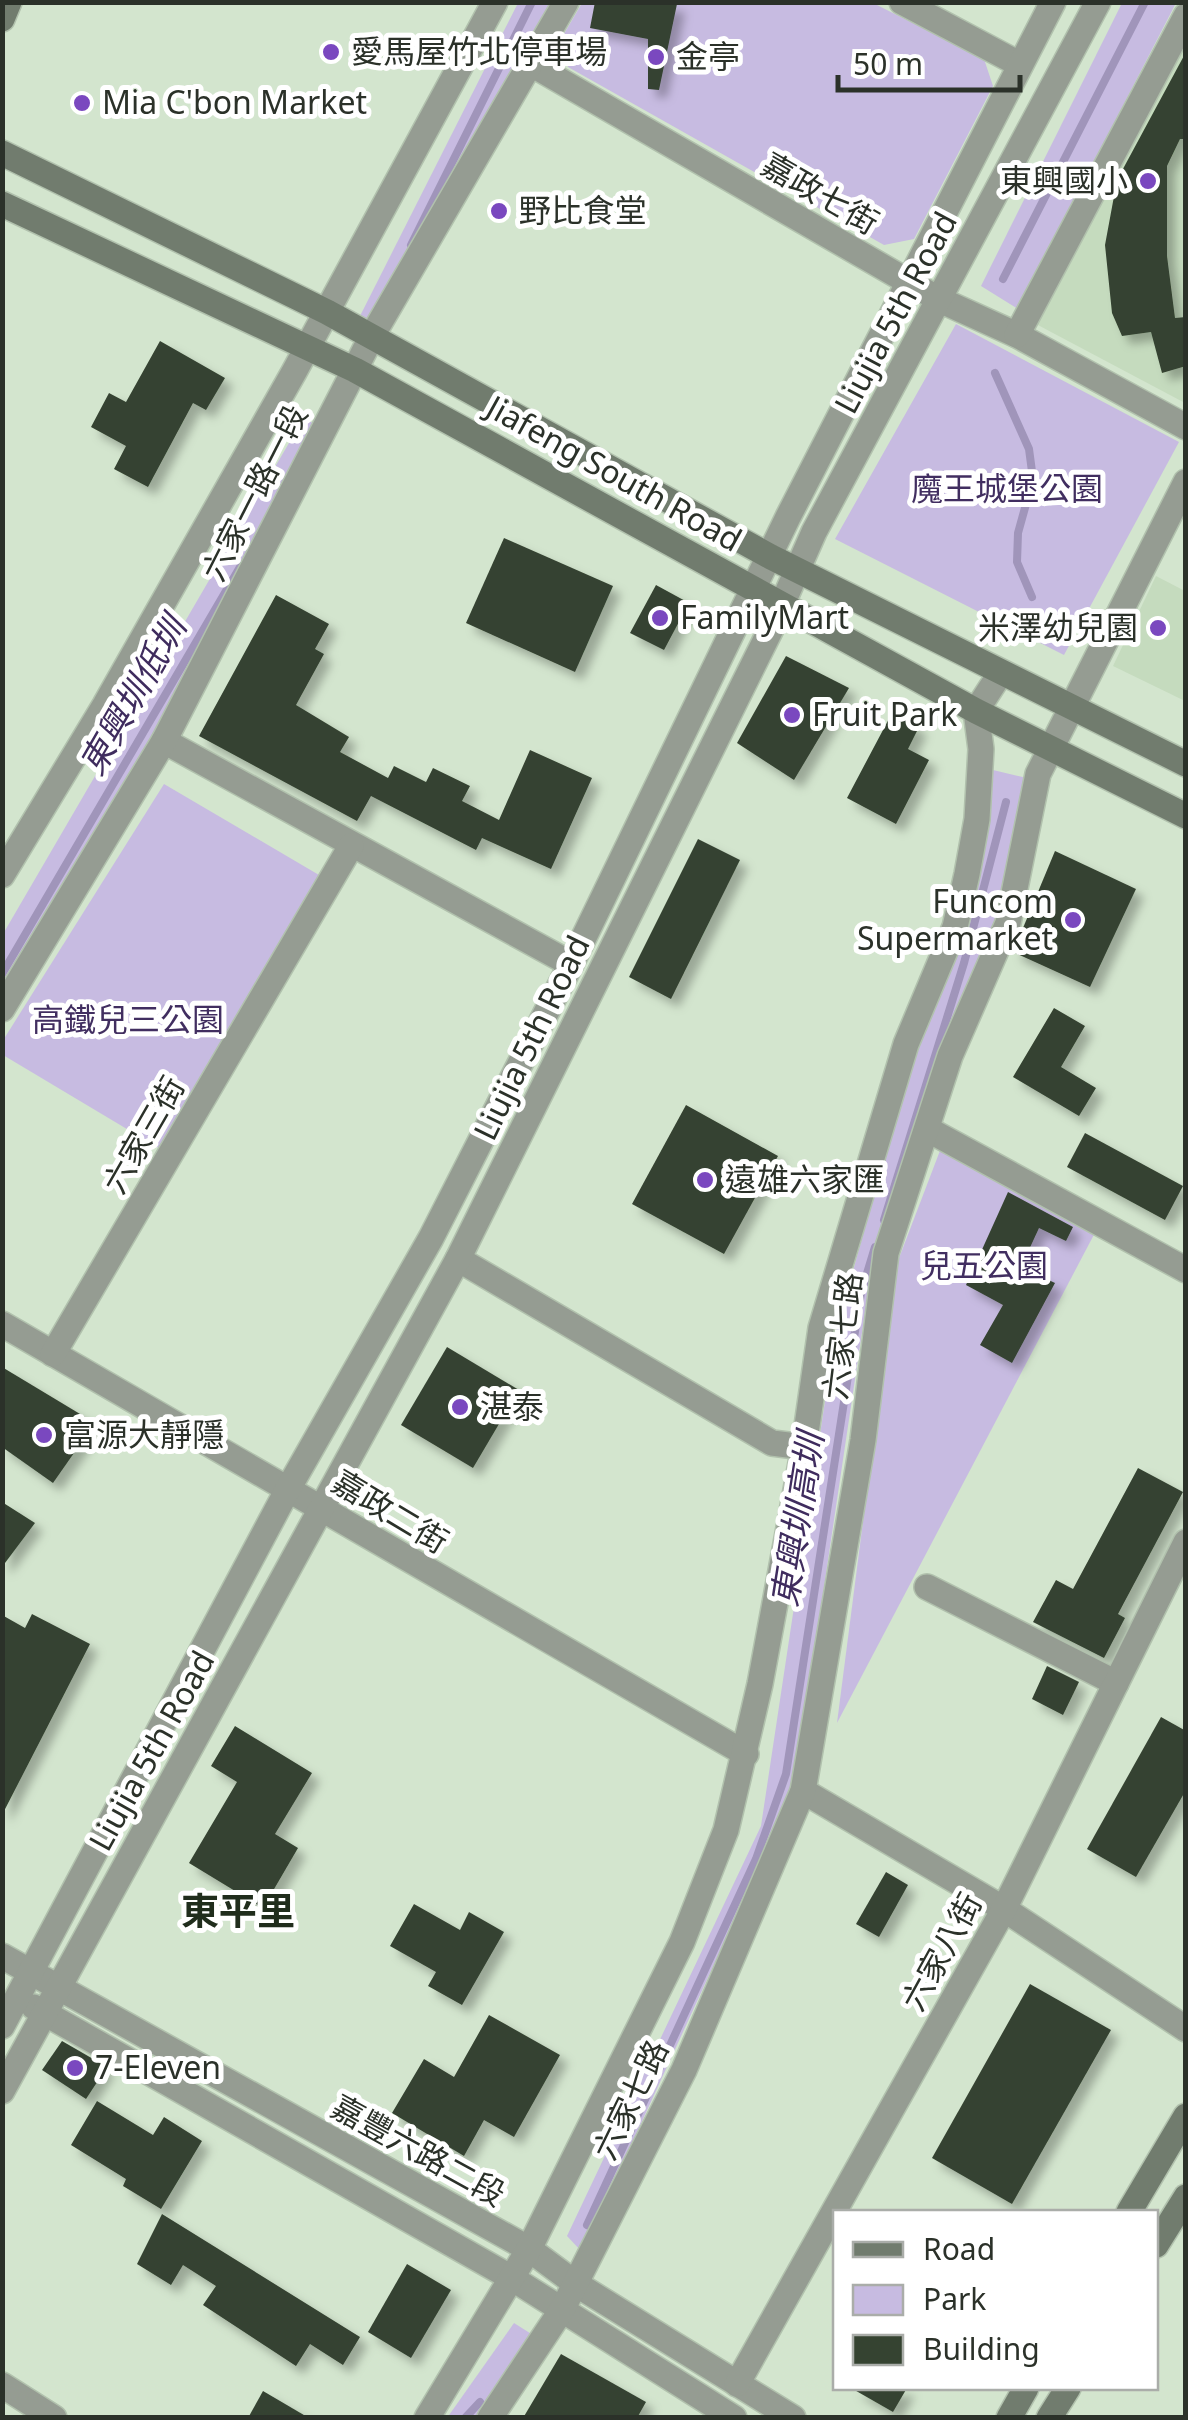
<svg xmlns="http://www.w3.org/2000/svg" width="1188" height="2420" viewBox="0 0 1188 2420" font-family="'Noto Sans','Noto Sans TC',sans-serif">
  <defs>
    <filter id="shadow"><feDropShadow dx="8" dy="8" stdDeviation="5" flood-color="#0004"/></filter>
  </defs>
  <rect width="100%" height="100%" fill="#d3e5ce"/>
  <g fill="#c5dbbe">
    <polygon points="1185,39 1185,403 1036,324"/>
    <polygon points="1156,576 1185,591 1185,701 1113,666"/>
  </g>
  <g fill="#c7bbe1">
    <polygon points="518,3 558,3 383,330 359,318"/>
    <polygon points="582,3 873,3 984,59 993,86 914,239 884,245 568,67 561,39"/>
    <polygon points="1122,3 1176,3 1018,309 981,286"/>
    <polygon points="956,324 1179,442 1064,655 835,539"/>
    <polygon points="303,419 332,430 3,997 3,934"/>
    <polygon points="993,770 1027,778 997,919 933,1079 868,1292 797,1768 783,1814 582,2252 567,2236 761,1826 835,1335 902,1096 968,911"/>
    <polygon points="164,784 319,875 162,1150 3,1055 2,1042"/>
    <polygon points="941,1148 1098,1227 837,1723 896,1266"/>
    <polygon points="514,2323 533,2335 478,2417 447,2418"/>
  </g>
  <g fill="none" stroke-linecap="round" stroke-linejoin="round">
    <g stroke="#a095ba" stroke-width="8">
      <polyline points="411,245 532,2"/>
      <polyline points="1003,279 1145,2"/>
      <polyline points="995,373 1029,449 1033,479 1018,533 1017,562 1032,597"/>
      <polyline points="2,974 240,567"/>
      <polyline points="884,1220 964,963 1006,802"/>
      <polyline points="587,2225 756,1859 786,1774 861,1293 875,1247"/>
      <polyline points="465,2418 480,2402"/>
    </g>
  </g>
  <g fill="#354331" filter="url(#shadow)">
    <polygon points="595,2 677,4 659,90 648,89 648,39 590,28"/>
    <polygon points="1186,52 1186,139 1180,139 1167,166 1167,256 1175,318 1186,317 1186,366 1162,373 1151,332 1122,336 1112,313 1105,245 1117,180"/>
    <polygon points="160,341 225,378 206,410 193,403 148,487 114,469 126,446 91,427 109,393 126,402"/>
    <polygon points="504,538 613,586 575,672 466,623"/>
    <polygon points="656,585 689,603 664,650 630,633"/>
    <polygon points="276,595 329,624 315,649 324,654 296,705 349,737 340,752 388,778 394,766 426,782 433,768 470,786 462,801 499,820 530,750 592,778 551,869 482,838 476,850 371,796 357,821 199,736"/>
    <polygon points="786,656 849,688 794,780 737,743"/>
    <polygon points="892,713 919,727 908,749 929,760 896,824 847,798"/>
    <polygon points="698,839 740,860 671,999 629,977"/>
    <polygon points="1055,851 1136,889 1090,987 1013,952"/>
    <polygon points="1054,1008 1085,1026 1061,1067 1096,1088 1079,1116 1013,1077"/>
    <polygon points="686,1105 778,1156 724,1254 632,1204"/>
    <polygon points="1085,1133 1183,1186 1165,1220 1067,1167"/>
    <polygon points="1008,1192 1073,1227 1066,1241 1039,1228 1021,1267 1055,1283 1012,1363 980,1345 1003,1305 966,1285"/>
    <polygon points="447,1347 519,1390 473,1468 401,1425"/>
    <polygon points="2,1367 95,1423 53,1483 2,1447"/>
    <polygon points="1138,1468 1183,1492 1118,1614 1125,1618 1104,1658 1033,1622 1056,1580 1073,1589"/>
    <polygon points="2,1502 35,1523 2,1567"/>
    <polygon points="32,1614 90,1644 2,1815 2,1615 25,1628"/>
    <polygon points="1047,1666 1079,1682 1063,1715 1032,1699"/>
    <polygon points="1161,1717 1186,1731 1186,1790 1136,1877 1087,1849"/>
    <polygon points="235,1726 312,1773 275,1834 298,1848 263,1908 189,1863 237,1782 211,1766"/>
    <polygon points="886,1872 908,1885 879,1937 856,1924"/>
    <polygon points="414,1904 460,1930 469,1912 504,1932 462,2005 428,1986 436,1972 390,1946"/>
    <polygon points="1030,1984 1111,2030 1012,2204 932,2158"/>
    <polygon points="489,2015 560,2055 514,2137 484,2120 464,2156 392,2113 424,2059 454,2077"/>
    <polygon points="62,2041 107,2067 86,2099 42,2070"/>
    <polygon points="97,2101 153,2135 164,2117 202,2141 161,2209 123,2186 126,2179 71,2145"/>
    <polygon points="162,2214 360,2337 343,2365 310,2344 296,2366 203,2305 216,2286 183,2265 171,2285 137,2264"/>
    <polygon points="407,2264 451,2290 411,2358 368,2332"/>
    <polygon points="561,2354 646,2402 637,2418 523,2418"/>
    <polygon points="851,2388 907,2388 893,2412"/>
    <polygon points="263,2391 309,2418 248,2418"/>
  </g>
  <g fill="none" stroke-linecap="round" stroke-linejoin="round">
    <g stroke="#b1c1ad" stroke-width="28">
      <g id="street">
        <polyline points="902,2 1019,64"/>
        <polyline points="533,65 940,300 1017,335 1186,427"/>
        <polyline points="1017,335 1186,16"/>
        <polyline points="164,741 571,964"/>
        <polyline points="2,875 105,705 294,372 495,2"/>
        <polyline points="2,1009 164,741 372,336 566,2"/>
        <polyline points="927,1129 1186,1270"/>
        <polyline points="458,1259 772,1443 804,1447"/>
        <polyline points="2,1324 746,1754"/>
        <polyline points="53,1354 351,846"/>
        <polyline points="927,1587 1116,1683"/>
        <polyline points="803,1791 1004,1909 1186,2029"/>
        <polyline points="2,1956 529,2249 576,2284 793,2418"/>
        <polyline points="34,2007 510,2277 734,2418"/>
        <polyline points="2,2026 288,1489 431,1238 571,964 788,517 1053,2"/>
        <polyline points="2,2091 458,1259 773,625 814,532 1098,2"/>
        <polyline points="737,2384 1004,1909 1186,1542"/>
        <polyline points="2,2385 54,2418"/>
        <polyline points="427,2418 529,2249 682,1942 726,1830 760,1684 804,1447 821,1328 906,1044 955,927 967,874 977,819 981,749 976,711 1000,674"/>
        <polyline points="490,2418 563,2308 684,2070 803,1791 863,1440 886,1253 950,1056 1008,923 1038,774 1186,482"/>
      </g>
    </g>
    <g stroke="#b1c1ad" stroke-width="28">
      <g id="secondary">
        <polyline points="2,19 9,2"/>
        <polyline points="2,153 327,312 771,557 1186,764"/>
        <polyline points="2,204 355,370 976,711 1186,816"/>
        <polyline points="1129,2212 1186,2116"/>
        <polyline points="1156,2245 1186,2197"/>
        <polyline points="1009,2418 1026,2388"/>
        <polyline points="1049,2418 1068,2388"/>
      </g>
    </g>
    <use href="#street" stroke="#959c92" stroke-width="25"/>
    <use href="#secondary" stroke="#717c6e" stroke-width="25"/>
  </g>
  <g fill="#7a48bf" stroke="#fff" stroke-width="4">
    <circle cx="331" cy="52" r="10"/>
    <circle cx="656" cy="57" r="10"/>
    <circle cx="82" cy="103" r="10"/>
    <circle cx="1148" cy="181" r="10"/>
    <circle cx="499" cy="211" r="10"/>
    <circle cx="660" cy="618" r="10"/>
    <circle cx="1158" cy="628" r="10"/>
    <circle cx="792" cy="715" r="10"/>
    <circle cx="1073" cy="920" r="10"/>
    <circle cx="705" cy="1180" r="10"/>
    <circle cx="460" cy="1407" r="10"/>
    <circle cx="44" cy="1435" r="10"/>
    <circle cx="75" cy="2068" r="10"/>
  </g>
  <g text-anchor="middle" stroke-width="10" stroke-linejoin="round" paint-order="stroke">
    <g font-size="32" fill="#2b3129" stroke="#fff" text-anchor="start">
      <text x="351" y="63">愛馬屋竹北停車場</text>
      <text x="676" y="68">金亭</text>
      <text x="102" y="114">Mia C'bon Market</text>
      <text x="1128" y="192" text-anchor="end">東興國小</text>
      <text x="519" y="222">野比食堂</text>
      <text x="680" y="629">FamilyMart</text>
      <text x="1138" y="639" text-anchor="end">米澤幼兒園</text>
      <text x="812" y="726">Fruit Park</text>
      <text x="1053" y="913" text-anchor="end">Funcom<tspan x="1053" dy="37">Supermarket</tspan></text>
      <text x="725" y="1191">遠雄六家匯</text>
      <text x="480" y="1418">湛泰</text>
      <text x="64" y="1446">富源大靜隱</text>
      <text x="95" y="2079">7-Eleven</text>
    </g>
    <g font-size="32" fill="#2b3129" stroke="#fff">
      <text transform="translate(820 194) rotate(30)" y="11">嘉政七街</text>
      <text transform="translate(896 313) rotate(-62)" y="11">Liujia 5th Road</text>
      <text transform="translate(614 474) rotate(29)" y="11">Jiafeng South Road</text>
      <text transform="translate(255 493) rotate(-63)" y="11">六家一路一段</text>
      <text transform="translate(532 1038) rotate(-64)" y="11">Liujia 5th Road</text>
      <text transform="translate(144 1135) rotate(-60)" y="11">六家三街</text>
      <text transform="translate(843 1336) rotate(-83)" y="11">六家七路</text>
      <text transform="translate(390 1512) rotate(31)" y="11">嘉政二街</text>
      <text transform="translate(152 1751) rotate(-61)" y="11">Liujia 5th Road</text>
      <text transform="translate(942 1952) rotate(-61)" y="11">六家八街</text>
      <text transform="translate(631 2100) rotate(-64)" y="11">六家七路</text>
      <text transform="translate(418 2151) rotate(29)" y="11">嘉豐六路二段</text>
    </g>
    <g font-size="32" fill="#412e60" stroke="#fff">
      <text x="1007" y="500">魔王城堡公園</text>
      <text x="128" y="1031">高鐵兒三公園</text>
      <text x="984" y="1277">兒五公園</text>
    </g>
    <g font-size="35" font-style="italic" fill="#3f2c5e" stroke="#fff">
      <text transform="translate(133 696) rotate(-60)" y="12">東興圳低圳</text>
      <text transform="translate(798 1520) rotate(-81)" y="12">東興圳高圳</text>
    </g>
    <g font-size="38" font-weight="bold" fill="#202d1c" stroke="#fff">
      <text x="238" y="1925">東平里</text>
    </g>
  </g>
  <rect width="1188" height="2420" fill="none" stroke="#2b3129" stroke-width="10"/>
  <rect x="833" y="2210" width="325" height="180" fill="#ffffff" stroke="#aaada9" stroke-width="2.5"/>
  <rect x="853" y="2242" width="50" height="15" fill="#717c6e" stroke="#aaada9" stroke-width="2.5"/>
  <text x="923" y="2260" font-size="30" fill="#2b3129">Road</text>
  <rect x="853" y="2285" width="50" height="30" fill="#c7bbe1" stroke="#aaada9" stroke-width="2.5"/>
  <text x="923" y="2310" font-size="30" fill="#2b3129">Park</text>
  <rect x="853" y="2335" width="50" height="30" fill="#354331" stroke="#aaada9" stroke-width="2.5"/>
  <text x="923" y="2360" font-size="30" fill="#2b3129">Building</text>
  <path d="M838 75v15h182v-15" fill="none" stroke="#2b3129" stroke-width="5"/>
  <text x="853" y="75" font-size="30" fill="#2b3129" stroke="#ffffff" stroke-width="8" paint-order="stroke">50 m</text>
</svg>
